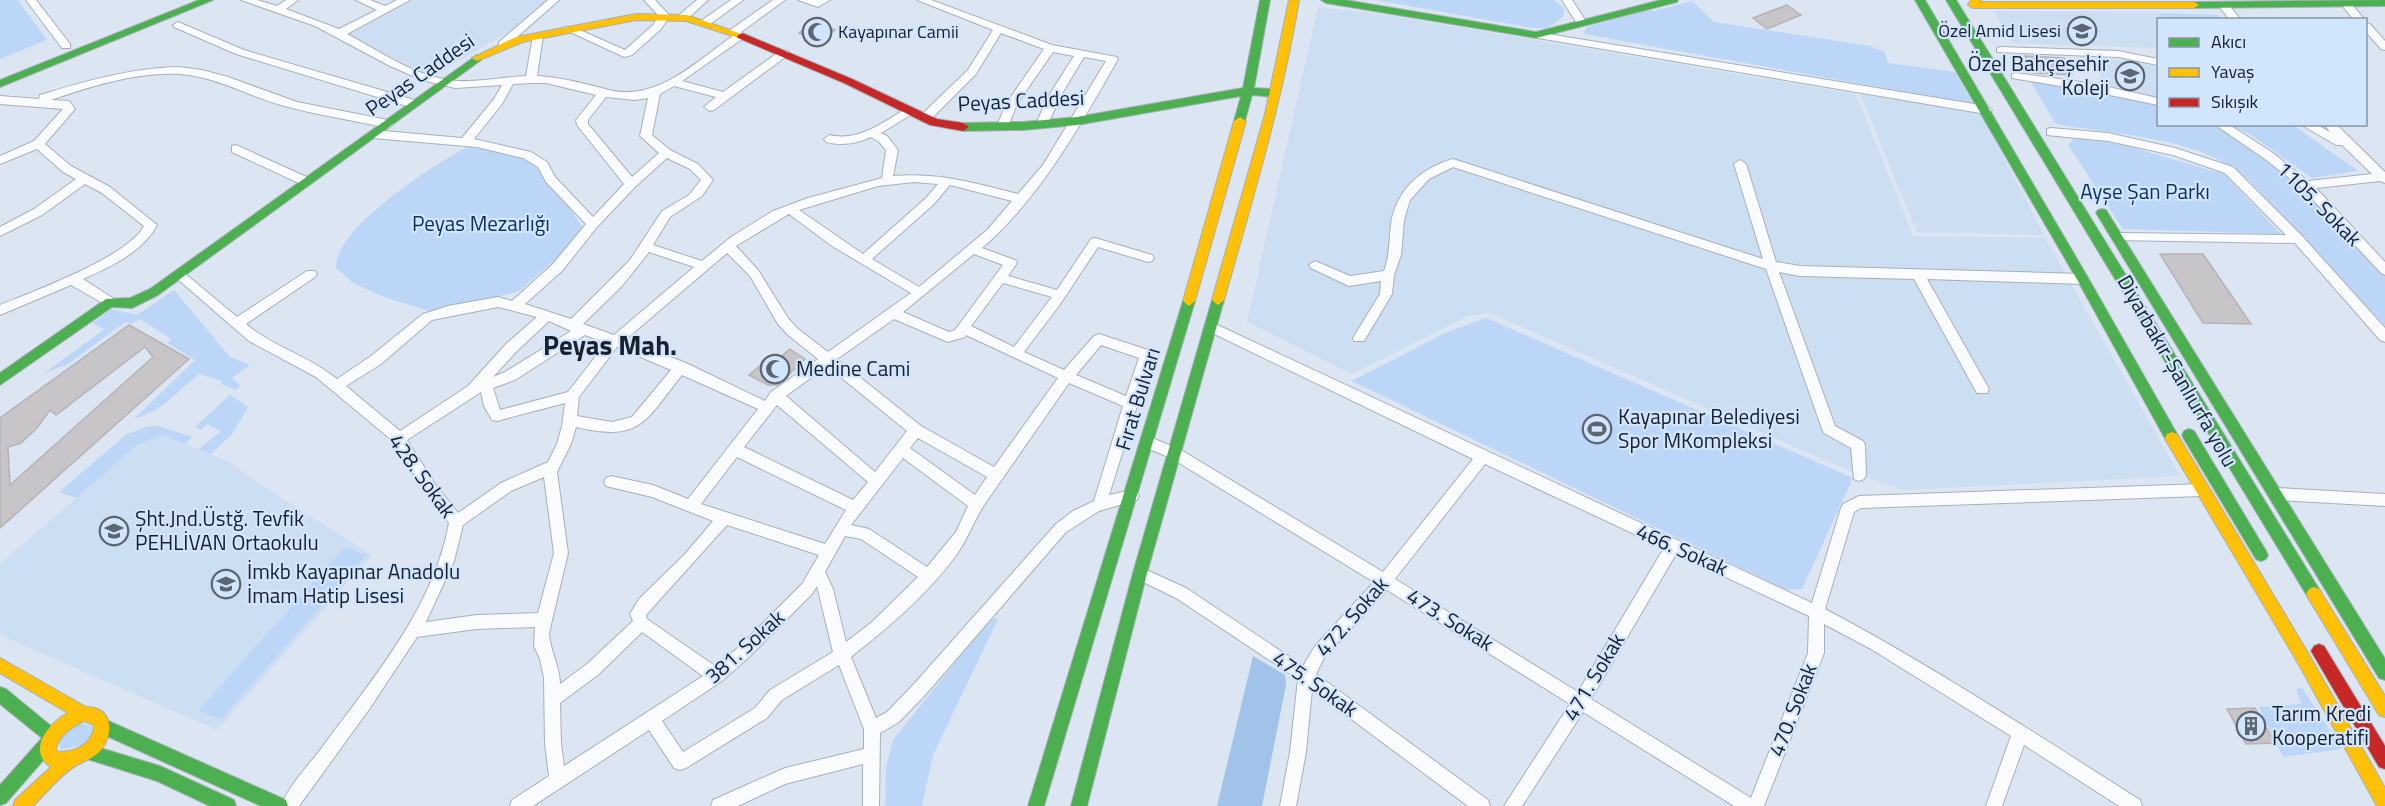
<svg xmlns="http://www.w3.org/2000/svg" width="2385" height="806" viewBox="0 0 2385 806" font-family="'Titillium Web',sans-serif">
  <rect width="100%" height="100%" fill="#dbe6f2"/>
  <g fill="#ccdef2">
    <polygon points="414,0 547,0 509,32 432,76 347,36"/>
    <polygon points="1318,7 1380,14 1856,94 1913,236 2045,238 2180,476 1903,490 1859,475 1490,313 1469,316 1351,374 1247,322"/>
    <polygon points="1994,11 2158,12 2163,19 2158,20 2158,48 2013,43"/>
    <polygon points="2095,58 2132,61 2158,67 2158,98 2104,84"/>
    <polygon points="1860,94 1980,112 2044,235 1917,232"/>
    <polygon points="163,435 231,463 261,485 372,555 217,730 0,635 0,564 137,445"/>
  </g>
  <g fill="#bbd6f6">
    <polygon points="0,0 18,0 47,40 0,59"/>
    <polygon points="1376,0 1554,0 1564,8 1564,16 1547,28 1531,28"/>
    <polygon points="1692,1 1714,22 1870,46 1885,52 1888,63 1955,72 1973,104 1584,34 1587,27 1647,10 1654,11"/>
    <polygon points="2158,13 2217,15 2221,19 2163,19"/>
    <path d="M 2030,81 L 2150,102 L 2158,104 L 2158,124 L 2211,125 L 2230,133 L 2304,188 L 2385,275 L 2385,326 L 2250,181 C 2237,172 2225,162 2211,156 C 2169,137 2103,132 2056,124 Z"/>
    <polygon points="2228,125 2293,125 2358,171 2312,178 2251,135"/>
    <polygon points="2082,138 2123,145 2224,174 2281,234 2123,229 2068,145 2073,139"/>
    <path d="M 467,147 C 486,149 509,151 526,160 C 541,167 573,212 582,227 L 578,240 L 519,291 L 493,298 L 429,311 L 387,298 L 353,283 L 336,268 C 334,228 434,165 467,147 Z"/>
    <path d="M 174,290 L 230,357 L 250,365 L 232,378 L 240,386 L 236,390 L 221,384 L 222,381 L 199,374 C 177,392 162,411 134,419 L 195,360 L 167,343 L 171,339 L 140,319 L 132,324 L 125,322 L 64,367 L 62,366 L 43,374 L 105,329 L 92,323 L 111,309 L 137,315 Z"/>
    <polygon points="1486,318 1853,478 1802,589 1786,590 1352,381 1445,333"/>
    <polygon points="230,395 248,407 232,434 211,454 199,449 221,431 207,424 201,430 195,427"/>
    <polygon points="149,426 159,426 192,437 185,444 162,435 137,445 76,498 59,492 127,434"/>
    <polygon points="345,547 366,555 221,719 199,710"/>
    <polygon points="990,619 998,619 933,755 922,806 885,806 886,767 893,740"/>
    <polygon points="2302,688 2342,749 2283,757 2259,707 2301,704 2296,689"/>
    <polygon points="79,723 92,726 93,730 86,744 60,750 59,738"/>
  </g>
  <polygon fill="#a1c3ea" points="1253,656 1285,675 1286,685 1262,806 1217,806"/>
  <g fill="#c7c5c8" stroke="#b5b3b6" stroke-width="1.5" fill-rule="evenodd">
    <polygon points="1787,5 1801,15 1767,29 1753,18"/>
    <polygon points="814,22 835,30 819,41 799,33"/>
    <polygon points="2025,56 2064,58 2072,75 2033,73"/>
    <polygon points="2160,254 2203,254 2251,324 2203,323"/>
    <path d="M 129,325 L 189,359 L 0,528 L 0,418 ZM 145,347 L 153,357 L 10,485 L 8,447 L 21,443 L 37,428 L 50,410 L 56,415 Z"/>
    <polygon points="790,349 805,359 778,385 768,385 749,375 769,358 776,361"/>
    <polygon points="2255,708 2275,743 2246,744 2227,709"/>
  </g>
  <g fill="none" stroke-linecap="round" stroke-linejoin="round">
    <g stroke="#a7b0ba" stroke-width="2">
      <g id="street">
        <polygon points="26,0 36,0 70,44 70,48 62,48"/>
        <path d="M 241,0 L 257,0 L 277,6 L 286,0 L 298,0 L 286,9 L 339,29 L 377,10 L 356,0 L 370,0 L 385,6 L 397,0 L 410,0 L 347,34 C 381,52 417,78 457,81 C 480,82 503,77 526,76 L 533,36 L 538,33 L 543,36 L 537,76 C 560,77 586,84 609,90 C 657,102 697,61 734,35 L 729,32 L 730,30 L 773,0 L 785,0 L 741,32 L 746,35 L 745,37 L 682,81 L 723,92 L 780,51 L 788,51 L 788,55 L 714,110 L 710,111 L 704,107 L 716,97 L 674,86 L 660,94 L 652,135 L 670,150 L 698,164 L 713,180 L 702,196 L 670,217 L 653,245 L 702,261 L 731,237 L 773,211 L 808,198 L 882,178 L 886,150 L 879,142 L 871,137 C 856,144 842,146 826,142 L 824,139 L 830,135 C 858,142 884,122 907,108 L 911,107 L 917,111 L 881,133 L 887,136 L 898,150 L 893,176 C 937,172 976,183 1018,194 L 1043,165 L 1106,61 L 1084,57 L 1060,97 L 1048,124 L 1042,128 L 1036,124 L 1048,97 L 1074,56 L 1053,52 L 1017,104 L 1007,129 L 1003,130 L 997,126 L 1006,104 L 1044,49 L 1001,33 L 976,74 L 929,121 L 921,121 L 921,115 L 968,70 L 993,30 L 917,0 L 931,0 L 1052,45 L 1117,57 L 1118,59 C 1080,126 1041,197 982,248 L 1015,260 L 1017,263 L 1008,276 L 1057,290 L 1091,239 L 1095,238 L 1152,255 L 1154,258 L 1152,261 L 1148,262 L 1098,247 L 1061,303 L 1024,352 L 1064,370 L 1094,336 L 1099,334 L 1151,351 L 1153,355 L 1109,495 L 1132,490 L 1137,492 L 1139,496 L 1137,500 L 1099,511 L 1066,532 L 926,694 L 899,722 L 880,733 L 879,806 L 863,806 L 863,764 L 785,784 L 738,806 L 711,806 L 713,800 L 785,768 L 864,749 L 864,729 L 839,665 L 782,700 L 767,718 L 686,768 L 680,770 L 674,768 L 649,730 L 533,806 L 510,806 L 512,800 L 549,776 L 545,744 L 544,678 L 540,659 L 534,646 L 535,627 L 477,629 L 417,637 L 370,708 L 299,806 L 281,806 C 290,783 312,762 326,742 C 375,676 434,606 449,523 L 425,492 L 394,442 L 316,377 L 249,341 L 173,275 L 175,272 L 183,272 L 237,317 L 307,271 L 315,271 L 317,274 L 315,277 L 246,324 C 273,347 309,356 337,379 L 371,356 L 423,314 L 448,306 L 498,297 L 512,301 L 553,264 L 586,224 L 546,182 L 538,167 L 523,158 L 477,147 L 373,138 L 367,134 L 373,130 L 462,138 L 494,99 L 502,85 L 455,88 L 422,80 L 390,66 L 315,26 ZM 533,83 L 546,83 L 596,95 L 576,120 L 577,125 L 624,184 L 593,217 L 555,177 L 547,162 L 531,152 L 474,139 L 502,104 L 513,84 ZM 606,97 L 635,100 L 648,98 L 640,136 L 659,153 L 632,177 L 588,124 L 588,120 ZM 667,158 L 690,169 L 701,180 L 689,195 L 662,211 L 630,260 L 571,319 L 525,304 L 562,271 L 597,227 L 635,187 ZM 914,182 L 938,184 L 926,198 L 863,254 L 799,210 L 878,186 ZM 950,185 L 1012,201 L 987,230 L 919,287 L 872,259 L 934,204 ZM 789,214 L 832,246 L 911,293 L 828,352 L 798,329 L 788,318 L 758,270 L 736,246 ZM 649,252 L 694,267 L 614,335 L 583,324 L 622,286 ZM 727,253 L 750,276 L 778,324 L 788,335 L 818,359 L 771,392 L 765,401 L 686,363 L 625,340 ZM 974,254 L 1003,265 L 955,330 L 949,332 L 903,312 ZM 1003,283 L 1052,297 L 1014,347 L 971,326 ZM 498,307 L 537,317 L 507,343 L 468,386 L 400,431 L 346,386 L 381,364 L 432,320 ZM 894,319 L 948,342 L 965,337 L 966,335 L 1058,378 L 994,467 L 921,426 L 837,359 ZM 549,321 L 571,331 L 505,372 L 493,377 L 517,351 ZM 585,335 L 606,343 L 568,392 L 500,410 L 493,388 L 515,380 ZM 1101,345 L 1139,358 L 1126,396 L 1076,375 ZM 617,347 L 671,370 L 632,417 L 612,422 L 577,416 L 579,397 ZM 827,366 L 907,431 L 875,472 L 786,396 ZM 682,375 L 758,409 L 688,499 L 653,485 L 611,476 L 606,478 L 604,482 L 606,486 L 652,497 L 713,521 L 685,554 L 639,599 L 630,614 L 633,621 L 587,664 L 560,684 C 560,666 550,651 549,633 L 568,553 L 557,472 L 571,444 L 576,427 C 642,442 644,422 682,375 ZM 1069,383 L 1123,406 L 1094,501 L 1073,511 L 1056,524 L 914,684 L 887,712 L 876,718 L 851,657 C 889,627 929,593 957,554 C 968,538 974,521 984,505 ZM 481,392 L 484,406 L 492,420 L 497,421 L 565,403 L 562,426 L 557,444 L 548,462 L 501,483 L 458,513 L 435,484 L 407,440 ZM 777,405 L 868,482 L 853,500 L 744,447 ZM 918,438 L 987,477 L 975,495 L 910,448 ZM 737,457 L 846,510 L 825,544 L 701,504 ZM 903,458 L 968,506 L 956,532 L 927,567 L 869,529 L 851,525 ZM 544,477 L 554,553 L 538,613 L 477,615 L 426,622 L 454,561 L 463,525 L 511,491 ZM 727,525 L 819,555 L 802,584 L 739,647 L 715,666 L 647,619 L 646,615 ZM 845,536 L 861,539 L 918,577 L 872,622 L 846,642 L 833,589 L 825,572 ZM 817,586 L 833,652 L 770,690 L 755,708 L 683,752 L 662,721 L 722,681 L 749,657 L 812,594 ZM 642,632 L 703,676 L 564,766 L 561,744 L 560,703 L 599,674 Z"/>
        <polygon points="548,0 559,0 507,46 499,46 499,42"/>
        <polygon points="644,0 655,0 670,16 661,29 632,55 624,57 564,29 565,27 573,27 625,50 653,25 659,16"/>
        <polygon points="697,0 708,0 686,20 678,20 678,16"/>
        <polygon points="731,0 743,0 709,25 701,25 701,21"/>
        <polygon points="798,0 830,0 818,7"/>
        <polygon points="1562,0 1572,0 1587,23 1586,25 1578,25"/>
        <polygon points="2341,1 2349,1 2365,20 2354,20 2340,3"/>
        <polygon points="2223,2 2227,3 2241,20 2230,20 2218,5"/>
        <polygon points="178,22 244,50 418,101 420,104 414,108 410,107 236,54 174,27 173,25"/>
        <polygon points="2366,23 2370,24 2385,41 2385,50 2381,49 2366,32"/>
        <polygon points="1536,32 1986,106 1992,110 1986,114 1532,37 1531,35"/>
        <polygon points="2001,47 2118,51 2158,59 2158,65 2118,57 1997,52 1997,48"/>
        <path d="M 179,67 L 202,70 L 228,77 L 297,102 L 388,120 L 394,124 L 388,128 C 352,120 316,115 281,105 C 246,95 217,77 180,74 C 136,72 92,86 51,100 L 69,101 L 75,109 L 45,144 L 71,166 L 110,187 L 157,225 C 142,253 110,267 83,279 L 114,299 L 116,302 L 114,305 L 106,305 L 71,285 L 0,315 L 0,305 C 34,291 128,257 144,226 L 102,193 L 85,184 L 42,215 L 0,236 L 0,227 L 34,209 L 76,179 L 63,172 L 37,149 L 0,164 L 0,156 L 34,141 L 63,109 L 0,104 L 0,96 L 39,99 L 40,95 C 86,81 131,68 179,67 Z"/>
        <polygon points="2016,73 2095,84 2158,98 2158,105 2095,92 2012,78 2012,74"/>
        <polygon points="2214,124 2228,124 2273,153 2308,181 2372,174 2342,145 2336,145 2300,124 2315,124 2330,132 2324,124 2336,124 2385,172 2385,183 2380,181 2316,188 2385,262 2385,275 2381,273 2302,188 2265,159"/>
        <polygon points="2051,128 2108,133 2175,148 2233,167 2302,236 2385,328 2385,342 2380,340 2295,243 2114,240 2112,237 2118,233 2286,235 2225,173 2173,155 2108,141 2047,135 2047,129"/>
        <polygon points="236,145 311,179 313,182 307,186 303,185 232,152 232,146"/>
        <path d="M 1453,159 L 1763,259 L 1734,164 L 1740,160 L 1746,164 L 1776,262 L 1800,266 L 2083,274 L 2089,279 L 2083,284 L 1927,279 L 1989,389 L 1987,393 L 1977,393 L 1914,279 L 1800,276 L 1779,272 L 1835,426 L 1863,441 L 1865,445 L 1866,475 L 1864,479 L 1859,481 L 1854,479 L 1851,448 L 1824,433 L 1822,429 L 1766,269 L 1453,167 L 1429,179 L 1410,200 L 1404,220 L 1401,255 L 1394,275 L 1392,294 L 1364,341 L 1354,341 L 1353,338 L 1380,294 L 1381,281 L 1349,286 L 1311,268 L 1309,265 L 1315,261 L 1350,276 L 1384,271 C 1390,256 1389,240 1391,224 C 1396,190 1421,168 1453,159 Z"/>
        <path d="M 1211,322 L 1812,603 L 1841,508 L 1843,504 L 1859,496 L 2201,484 L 2206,486 L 2208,490 L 2206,494 L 2201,496 L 1861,508 L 1854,512 L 1825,609 C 1934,667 2036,734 2140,800 L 2142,806 L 2119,806 L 2024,745 L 2002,806 L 1986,806 L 2011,736 L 1871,649 L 1824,624 L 1824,653 L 1764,806 L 1734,806 L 1583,712 L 1522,806 L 1504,806 L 1570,704 L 1387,590 L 1325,656 L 1316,674 L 1488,800 L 1490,806 L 1468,806 L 1312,690 L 1306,752 L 1296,806 L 1280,806 L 1290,752 L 1298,679 L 1176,598 L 1135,578 L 1133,573 L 1135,568 L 1140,567 L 1186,588 L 1303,666 L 1315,646 L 1374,582 L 1171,458 L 1142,446 L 1140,442 L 1142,438 L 1147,436 L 1181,450 L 1383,572 L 1473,459 L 1206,330 L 1205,327 L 1206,324 ZM 1485,464 L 1664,548 L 1578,692 L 1395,579 ZM 1676,554 L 1809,616 L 1808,653 L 1751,798 L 1591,699 Z"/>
        <polygon points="2277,488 2385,494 2385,506 2277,500 2272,498 2270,494 2272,490"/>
      </g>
    </g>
    <g stroke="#a7b0ba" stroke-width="2">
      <g id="fast">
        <polygon points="199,0 213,0 0,87 0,80"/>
        <polygon points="1260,0 1270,0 1254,88 1274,89 1280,93 1274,97 1252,95 1244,124 1236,124 1234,121 1241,96 1077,125 1023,130 963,131 957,127 963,123 1023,122 1077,117 1243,88"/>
        <polygon points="1321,0 1345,0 1536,32 1661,0 1678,0 1677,2 1536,38 1326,3"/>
        <polygon points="1915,0 1925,0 2087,276 2177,434 2179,438 2177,442 2167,442 2078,281"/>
        <polygon points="1946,0 1956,0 2002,74 2319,589 2322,594 2319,599 2314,601 2309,599"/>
        <polygon points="2385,0 2385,6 2194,8 2189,5 2194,2"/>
        <polygon points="477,55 482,58 481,60 158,295 132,308 112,307 0,385 0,373 106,299 130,298 150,289"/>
        <polygon points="2102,209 2106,210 2385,659 2385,680 2379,678 2098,216 2096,213 2098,210"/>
        <polygon points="1218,295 1224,300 1147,573 1087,806 1071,806 1133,573 1212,300"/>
        <polygon points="1189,296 1195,301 1044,806 1028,806 1183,301"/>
        <polygon points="2189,429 2194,431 2266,551 2268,555 2266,559 2261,561 2256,559 2184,439 2182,435 2184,431"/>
        <polygon points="0,687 6,689 57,731 59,736 53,749 6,803 0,805 0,785 42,738 0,704"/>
        <polygon points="104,719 286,800 288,806 261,806 98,732 96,727 98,722"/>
        <polygon points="87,744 160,766 234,800 236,806 210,806 157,781 81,757 79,752 81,747"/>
      </g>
    </g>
    <g stroke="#a7b0ba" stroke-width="2">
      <g id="slow">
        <path d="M 1289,0 L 1299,0 C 1282,102 1252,201 1224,300 L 1218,305 L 1212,300 L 1265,114 Z"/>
        <polygon points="1971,0 1981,0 1980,2 2194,2 2199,5 2194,8 1973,8 1968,5"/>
        <polygon points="636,14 687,15 747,36 742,39 686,21 636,20 523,42 477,61 472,58 516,37"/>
        <polygon points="1240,117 1246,121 1195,301 1189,306 1183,301 1234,121"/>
        <polygon points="2172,432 2177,434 2308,653 2385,788 2385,806 2377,806 2298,663 2167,442 2165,438 2167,434"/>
        <polygon points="2314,587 2319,589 2385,696 2385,717 2379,715 2309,599 2306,594 2309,589"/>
        <path d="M 0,658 L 86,707 C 112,707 115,732 101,750 C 94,758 86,760 77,765 C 63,772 45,794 33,806 L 13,806 L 15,800 L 51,767 C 26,750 49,723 68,713 L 0,673 ZM 84,721 L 94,725 C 93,744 76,752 58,752 L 56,749 C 59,735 72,727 84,721 Z"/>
      </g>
    </g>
    <g stroke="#a7b0ba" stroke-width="2">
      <g id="jam">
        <polygon points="742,33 852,79 937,119 963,123 969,127 963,131 930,125 844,83 738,38 737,36"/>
        <polygon points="2319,644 2324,646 2385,746 2385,769 2379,767 2314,656 2311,651 2314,646"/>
      </g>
    </g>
    <use href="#street" fill="#fafbfd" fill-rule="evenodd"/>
    <use href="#fast" fill="#4caf50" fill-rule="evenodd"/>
    <use href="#slow" fill="#ffc107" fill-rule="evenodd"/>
    <use href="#jam" fill="#c62828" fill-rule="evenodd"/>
  </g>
  <defs>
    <g id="school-ring" transform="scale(1.5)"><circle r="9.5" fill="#d1e5fc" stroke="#5c6671" stroke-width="1.5"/><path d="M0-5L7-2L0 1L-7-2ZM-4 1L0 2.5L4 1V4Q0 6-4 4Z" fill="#5c6671"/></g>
    <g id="mosque-ring" transform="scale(1.5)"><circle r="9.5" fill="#d1e5fc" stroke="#5c6671" stroke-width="1.5"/><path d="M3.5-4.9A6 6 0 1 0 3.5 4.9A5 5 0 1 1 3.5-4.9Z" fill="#5c6671"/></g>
    <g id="stadium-ring" transform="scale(1.5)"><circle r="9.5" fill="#d1e5fc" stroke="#5c6671" stroke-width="1.5"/><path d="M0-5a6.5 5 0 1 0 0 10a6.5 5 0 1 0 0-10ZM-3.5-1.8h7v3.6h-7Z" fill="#5c6671"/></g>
    <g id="building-ring" transform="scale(1.5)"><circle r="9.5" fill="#d1e5fc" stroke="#5c6671" stroke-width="1.5"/><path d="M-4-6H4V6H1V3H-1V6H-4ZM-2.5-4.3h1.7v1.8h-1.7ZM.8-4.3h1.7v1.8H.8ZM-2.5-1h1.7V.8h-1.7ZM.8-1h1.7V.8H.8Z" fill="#5c6671"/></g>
  </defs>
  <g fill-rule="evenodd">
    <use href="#school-ring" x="2082" y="31"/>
    <use href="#mosque-ring" x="817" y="32"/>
    <use href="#school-ring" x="2130" y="76"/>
    <use href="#mosque-ring" x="775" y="369"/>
    <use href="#stadium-ring" x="1597" y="429"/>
    <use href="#school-ring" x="114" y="531"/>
    <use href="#school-ring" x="226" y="584"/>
    <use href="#building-ring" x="2251" y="726"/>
  </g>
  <g text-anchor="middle" stroke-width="4.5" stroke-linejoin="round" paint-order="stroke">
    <g font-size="18" fill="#18212c" stroke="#d1e5fc" text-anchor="end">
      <text x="2061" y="37">Özel Amid Lisesi</text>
      <text x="838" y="38" text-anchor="start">Kayapınar Camii</text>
    </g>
    <g font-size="21" fill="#18212c" stroke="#d1e5fc" text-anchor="start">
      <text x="2109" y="71" text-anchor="end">Özel Bahçeşehir<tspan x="2109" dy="24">Koleji</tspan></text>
      <text x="796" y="376">Medine Cami</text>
      <text x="1618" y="424">Kayapınar Belediyesi<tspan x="1618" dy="24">Spor MKompleksi</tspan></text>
      <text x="135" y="526">Şht.Jnd.Üstğ. Tevfik<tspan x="135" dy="24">PEHLİVAN Ortaokulu</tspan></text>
      <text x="247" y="579">İmkb Kayapınar Anadolu<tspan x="247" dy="24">İmam Hatip Lisesi</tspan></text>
      <text x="2272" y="721">Tarım Kredi<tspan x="2272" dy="24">Kooperatifi</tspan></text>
    </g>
    <g font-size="21" fill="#18212c" stroke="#d1e5fc">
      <text transform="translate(420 75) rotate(-35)" y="7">Peyas Caddesi</text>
      <text transform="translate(1021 101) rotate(-3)" y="7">Peyas Caddesi</text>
      <text transform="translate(2319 204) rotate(45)" y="7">1105. Sokak</text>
      <text transform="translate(2177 371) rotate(60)" y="7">Diyarbakır-Şanlıurfa yolu</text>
      <text transform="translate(1138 399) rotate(-73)" y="7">Fırat Bulvarı</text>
      <text transform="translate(422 476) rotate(54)" y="7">428. Sokak</text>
      <text transform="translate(1682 550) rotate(24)" y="7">466. Sokak</text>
      <text transform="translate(1352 617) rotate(-49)" y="7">472. Sokak</text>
      <text transform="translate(1450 620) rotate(32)" y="7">473. Sokak</text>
      <text transform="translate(745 647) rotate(-42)" y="7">381. Sokak</text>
      <text transform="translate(1594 677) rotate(-59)" y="7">471. Sokak</text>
      <text transform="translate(1315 684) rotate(35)" y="7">475. Sokak</text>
      <text transform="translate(1793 710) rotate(-69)" y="7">470. Sokak</text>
    </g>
    <g font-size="21" fill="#0c3158" stroke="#d1e5fc">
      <text x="2145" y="199">Ayşe Şan Parkı</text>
      <text x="481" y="231">Peyas Mezarlığı</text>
    </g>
    <g font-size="27" font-weight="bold" fill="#18212c" stroke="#d1e5fc">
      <text x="610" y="355">Peyas Mah.</text>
    </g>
  </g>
  <rect x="2157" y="18" width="210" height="108" fill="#d1e5fc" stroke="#8797a9" stroke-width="1.5"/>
  <rect x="2169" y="38" width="30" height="9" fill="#4caf50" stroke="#8797a9" stroke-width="1.5"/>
  <text x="2211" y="48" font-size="18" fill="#18212c">Akıcı</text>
  <rect x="2169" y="68" width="30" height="9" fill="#ffc107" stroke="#8797a9" stroke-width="1.5"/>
  <text x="2211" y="78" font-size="18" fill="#18212c">Yavaş</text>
  <rect x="2169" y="98" width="30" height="9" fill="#c62828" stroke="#8797a9" stroke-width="1.5"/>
  <text x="2211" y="108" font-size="18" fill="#18212c">Sıkışık</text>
</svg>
